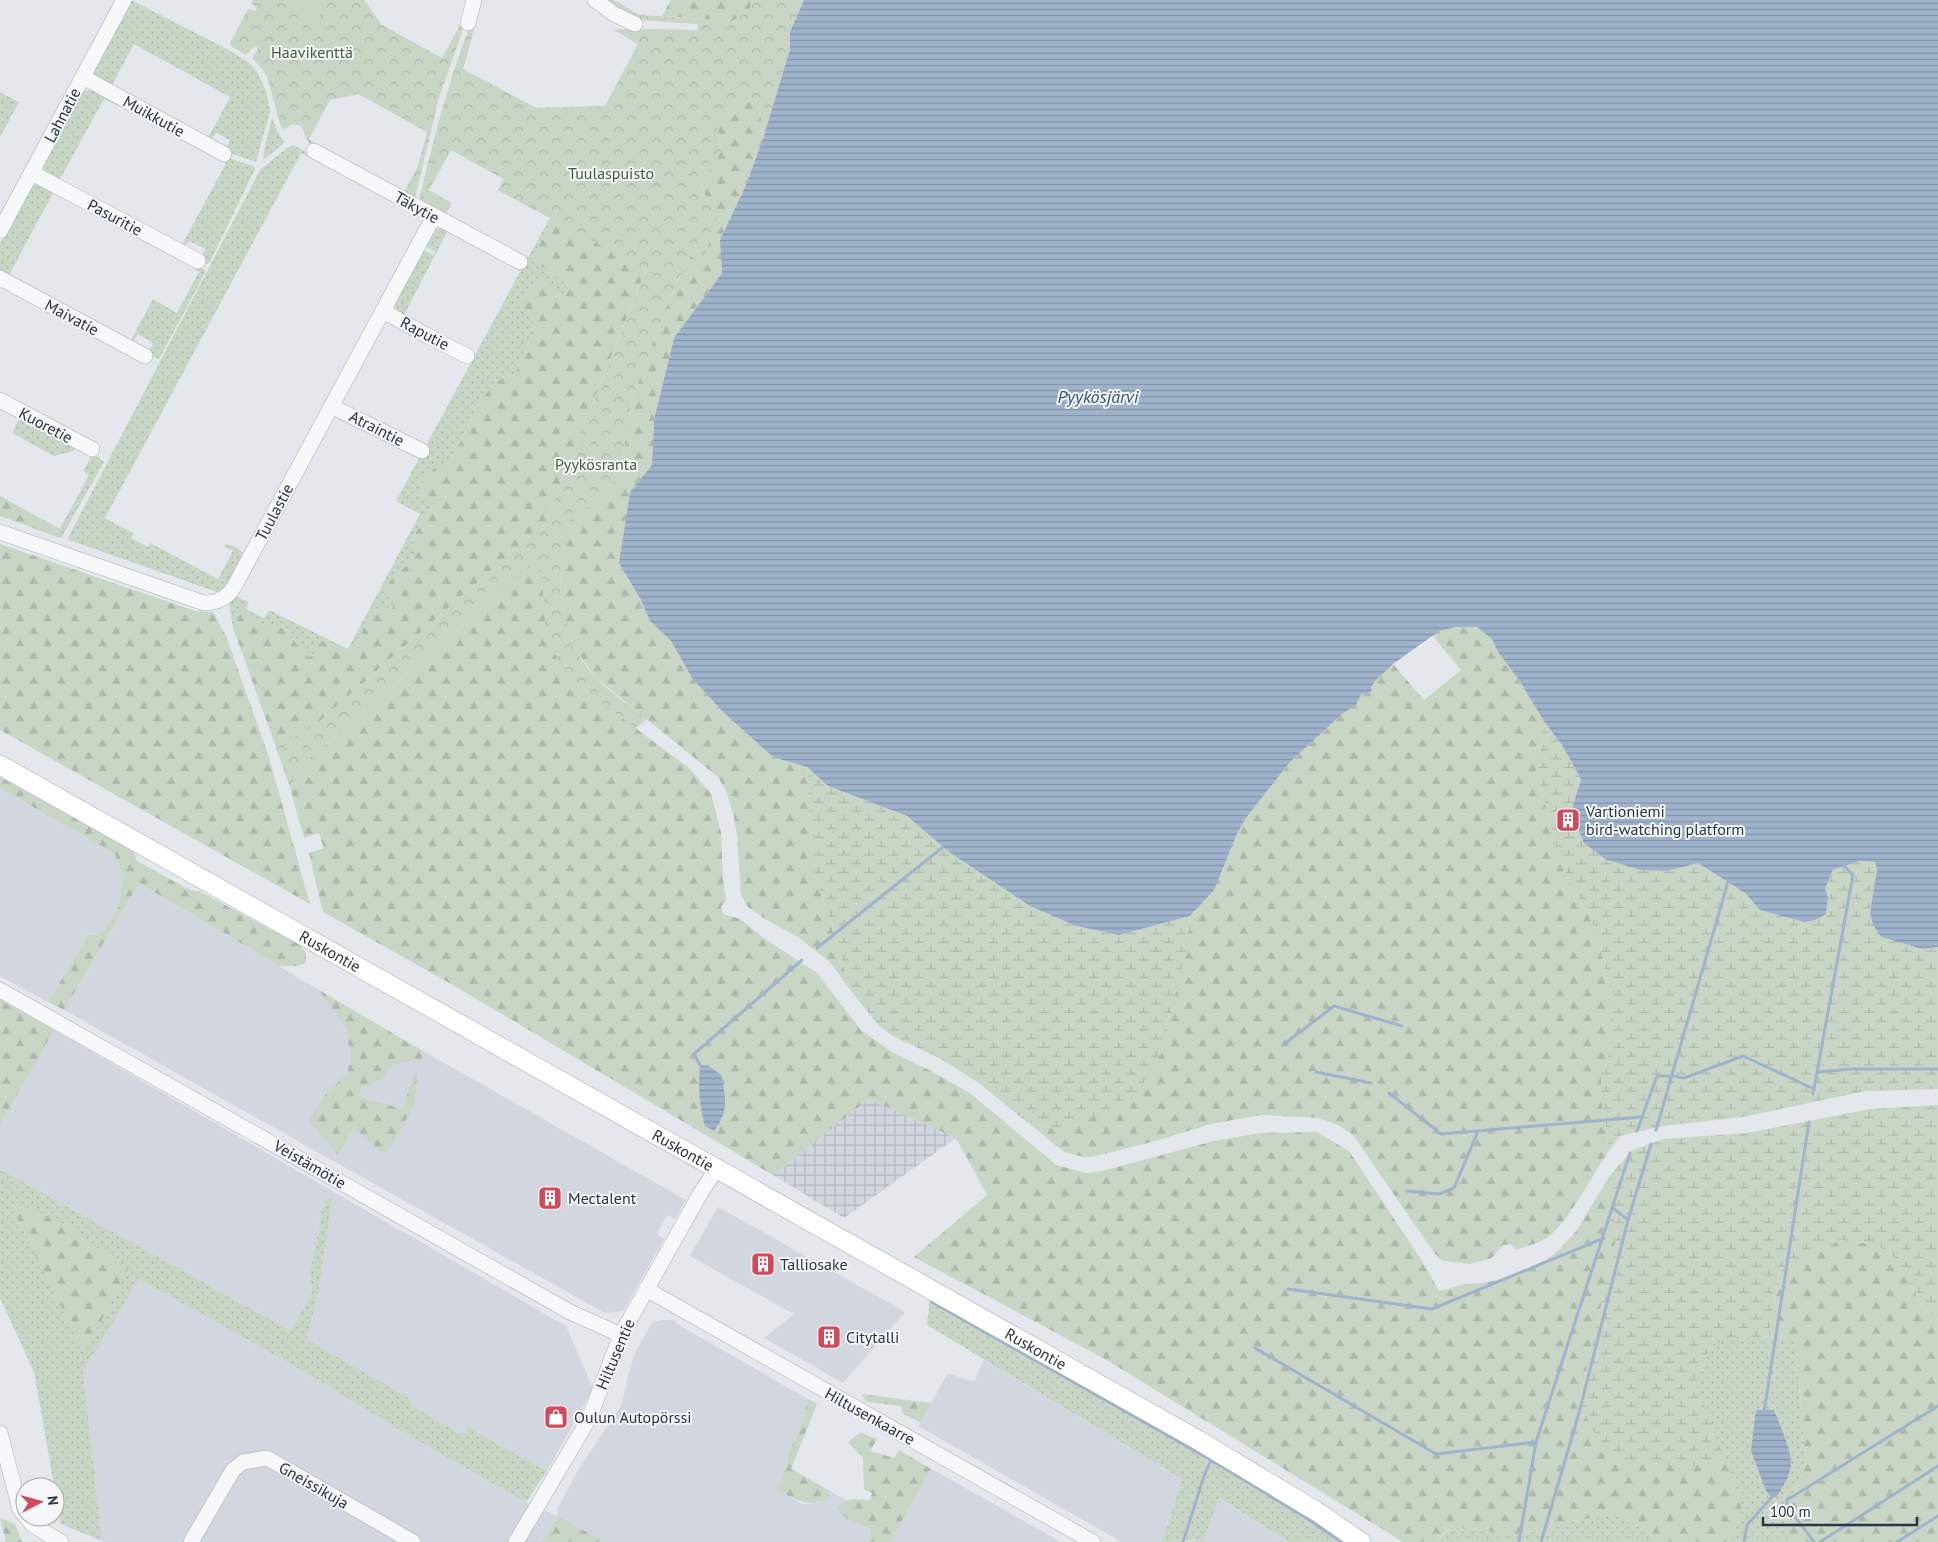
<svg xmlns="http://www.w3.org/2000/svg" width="1938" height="1542" viewBox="0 0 1938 1542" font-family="'PT Sans',sans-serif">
  <defs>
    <pattern id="industrial-grid" width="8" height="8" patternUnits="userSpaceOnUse" patternTransform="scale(1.25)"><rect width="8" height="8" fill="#d2d6de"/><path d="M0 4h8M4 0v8" fill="none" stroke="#b4b8c0"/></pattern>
    <pattern id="grass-dots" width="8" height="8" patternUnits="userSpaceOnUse" patternTransform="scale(1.25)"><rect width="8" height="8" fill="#c9d6c5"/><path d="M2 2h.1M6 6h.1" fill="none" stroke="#adb8ab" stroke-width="1.8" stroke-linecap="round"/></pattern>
    <pattern id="forest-firs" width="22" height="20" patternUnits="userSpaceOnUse" patternTransform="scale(1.25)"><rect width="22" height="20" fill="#c9d6c5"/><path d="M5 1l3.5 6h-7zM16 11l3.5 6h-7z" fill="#adb8ab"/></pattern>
    <pattern id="wetland-marsh" width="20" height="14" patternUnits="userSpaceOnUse" patternTransform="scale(1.25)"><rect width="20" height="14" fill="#c9d6c5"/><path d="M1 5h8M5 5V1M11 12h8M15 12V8" fill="none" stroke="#adb8ab"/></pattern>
    <pattern id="park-crowns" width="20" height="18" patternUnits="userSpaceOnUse" patternTransform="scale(1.25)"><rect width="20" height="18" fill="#c9d6c5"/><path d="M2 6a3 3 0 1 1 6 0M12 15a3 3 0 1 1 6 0" fill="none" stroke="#adb8ab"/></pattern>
    <pattern id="water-rules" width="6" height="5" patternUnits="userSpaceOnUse" patternTransform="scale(1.25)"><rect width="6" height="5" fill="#9fb4cc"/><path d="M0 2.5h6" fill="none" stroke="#8293a7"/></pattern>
  </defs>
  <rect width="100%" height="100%" fill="#e4e7ec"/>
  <g fill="#d2d6de">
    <polygon points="0,788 115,854 123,877 118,908 105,929 100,934 88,935 48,1002 0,976"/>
    <polygon points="139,883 319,990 346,1028 351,1058 347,1074 327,1092 338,1155 354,1127 383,1153 415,1104 413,1074 403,1109 360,1097 360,1087 383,1079 393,1065 422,1059 423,1051 686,1200 675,1219 667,1215 657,1234 664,1239 623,1311 605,1313 64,1010"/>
    <polygon points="54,1030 566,1326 593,1389 547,1471 472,1430 470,1426 466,1433 457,1432 412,1406 408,1397 307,1340 319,1289 331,1199 324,1201 310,1273 312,1292 291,1331 0,1169 0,1125"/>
    <polygon points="718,1207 905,1312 843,1383 764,1338 794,1314 690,1256"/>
    <polygon points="139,1279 296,1367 417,1440 526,1502 557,1516 558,1508 577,1472 621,1406 633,1357 652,1322 662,1320 673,1320 682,1327 808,1399 800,1428 790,1450 779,1491 803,1504 819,1503 828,1499 830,1491 846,1500 840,1504 848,1520 869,1528 871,1537 868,1542 605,1542 558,1516 543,1542 105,1542 102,1541 83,1371"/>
    <polygon points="984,1360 1182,1479 1162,1542 1122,1542 918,1426 948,1373 974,1382"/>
    <polygon points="931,1469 948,1478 1061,1542 890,1542"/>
    <polygon points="1218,1498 1289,1542 1194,1542 1195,1540 1203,1540"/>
  </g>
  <polygon fill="url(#industrial-grid)" points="869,1099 956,1138 844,1218 773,1175"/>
  <g fill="url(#grass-dots)">
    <polygon points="131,0 223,47 247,61 257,71 266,91 270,111 256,162 226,152 225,150 230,140 217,133 209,140 208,138 230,97 134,44 112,85 95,78 93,70"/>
    <path d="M 633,29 C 662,30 736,25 754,47 L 752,60 L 729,80 L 709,111 L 657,242 L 547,196 L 541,205 L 548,208 L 552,213 L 553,217 L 532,260 L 568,285 L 566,294 L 558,295 L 542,281 L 531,283 L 521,300 L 522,310 L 534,320 L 525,355 L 514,374 L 495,381 L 477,407 L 456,451 L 447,464 L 435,467 L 420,486 L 423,497 L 433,503 L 433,509 C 424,517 416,527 414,539 C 412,546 417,554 411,561 C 402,572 390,575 386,590 L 393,600 L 393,608 L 384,612 L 376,609 L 366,620 L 361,636 L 349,652 L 323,641 L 317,644 L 318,654 L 309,657 L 295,642 L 289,630 L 261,623 L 244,608 L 233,628 L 229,601 L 237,597 L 249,602 L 246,609 L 264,618 L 269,610 L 348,649 L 420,514 L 396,501 L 520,272 L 514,268 L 516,265 L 518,265 L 522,259 L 514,254 L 514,251 L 528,258 L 550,218 L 498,190 L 504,179 L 479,165 L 476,151 L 477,106 L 490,84 L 536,108 L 605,106 L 623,73 L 658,73 L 672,65 L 696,67 L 715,78 L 722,80 L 726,77 L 728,68 L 719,43 L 712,42 L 706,47 C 697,47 686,48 677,46 C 661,42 656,35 639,44 L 614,30 Z"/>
    <polygon points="91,89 119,104 119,106 104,99 60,179 74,187 45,173 42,164 81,92"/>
    <polygon points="0,92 19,102 0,137"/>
    <polygon points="272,118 279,134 284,141 282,145 263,160 264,150"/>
    <path d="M 293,145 L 324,161 L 324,163 L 323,165 L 301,153 L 105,518 L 133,533 L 131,538 L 148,547 L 150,543 L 218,579 L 233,551 L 224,546 L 226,544 C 233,545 241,549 244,555 L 229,585 L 220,593 L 69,540 L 68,538 L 260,170 L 287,148 Z"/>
    <polygon points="226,157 253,166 255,169 210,262 207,264 200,261 205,249 189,241 185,247 182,245 225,165 224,160"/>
    <polygon points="38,183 68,199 67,200 53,193 10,273 10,274 23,282 0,273 0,243 30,187"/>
    <polygon points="441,227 466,239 465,241 447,232 404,315 397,312 394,303 423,250 433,255 435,252 426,246 433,231"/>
    <polygon points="197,266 204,269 205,273 159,359 148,354 153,343 138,334 134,341 131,340 153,299 177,313 199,272 195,270"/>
    <polygon points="21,418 73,447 74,451 54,456 14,434 13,431 19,419"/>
    <polygon points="95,455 104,462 61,538 52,535 60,529 89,475 83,471 92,456"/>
    <polygon points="0,1169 291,1331 312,1292 310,1273 324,1201 332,1198 319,1289 307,1340 408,1397 412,1406 457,1432 466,1433 470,1425 472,1430 547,1471 526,1502 417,1440 296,1367 139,1279 83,1371 102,1541 61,1524 34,1372 0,1298"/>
    <polygon points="930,1297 1214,1456 1349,1542 1289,1542 1219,1498 1203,1541 1162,1542 1182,1479 927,1325"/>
    <polygon points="1728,1337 1795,1338 1806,1463 1786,1511 1789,1542 1728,1542 1741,1518 1695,1382 1709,1350"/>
    <polygon points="1613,1515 1638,1525 1659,1542 1437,1542 1447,1530 1458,1528 1517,1535 1572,1521"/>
  </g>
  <g fill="url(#forest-firs)">
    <polygon points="671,0 753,0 750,8 733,21 662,16"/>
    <polygon points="735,99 747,99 761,112 763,139 746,185 720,240 722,273 674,338 654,420 652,465 630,492 619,563 641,600 650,621 671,641 692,678 723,712 773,757 807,767 812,863 851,991 831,963 798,937 765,919 748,907 741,895 737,836 734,817 726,791 718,777 596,678 578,653 565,630 561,601 560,568 565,524 608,491 620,473 632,399 672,293 690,256 705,195 701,184 721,152 717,124"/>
    <path d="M 553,217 L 657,242 L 545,523 L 321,720 C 306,731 291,743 272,736 L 233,628 L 244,607 L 261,623 L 289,630 L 295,642 L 309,657 L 318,654 L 317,644 L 323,641 L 349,652 L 361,636 L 366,620 L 376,609 L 384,612 L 393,608 L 393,600 L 386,590 C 390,575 402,572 411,561 C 417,554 412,546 414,539 C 417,527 424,517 433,509 L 433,503 L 423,497 L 420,486 L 435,467 L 447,464 L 456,451 L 477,407 L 495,381 L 514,374 L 525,355 L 534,320 L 522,310 L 521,300 L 531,283 L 542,281 L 558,295 L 566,294 L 568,285 L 532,260 Z"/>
    <polygon points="0,496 60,529 52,535 0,516"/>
    <polygon points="0,544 195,611 213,612 226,636 268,754 310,904 0,730"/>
    <polygon points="532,565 542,571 547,634 585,690 690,769 711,794 721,832 723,879 726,901 721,907 723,914 740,919 765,939 817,973 861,1030 892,1052 931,1071 971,1094 1056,1165 1086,1173 1102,1171 1214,1141 1261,1133 1317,1132 1349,1151 1424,1264 1439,1291 1465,1284 1483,1283 1510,1277 1549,1258 1561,1248 1577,1230 1610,1175 1610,1203 1617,1235 1579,1403 1586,1414 1691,1467 1724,1456 1742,1500 1741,1518 1728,1542 1659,1542 1638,1525 1613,1515 1572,1521 1517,1535 1458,1528 1446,1530 1437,1542 1403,1542 1105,1359 914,1257 987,1195 956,1138 869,1099 773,1175 451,984 323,912 309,853 324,848 319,833 304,838 290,788 300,767"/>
    <path d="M 1471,626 L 1483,630 L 1492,639 L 1498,652 L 1519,680 L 1545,723 L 1537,773 L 1561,865 L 1595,928 L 1611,992 L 1613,1022 L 1608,1059 L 1601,1067 L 1601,1094 L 1609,1151 C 1591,1176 1571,1219 1548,1237 C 1538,1244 1527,1246 1516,1250 L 1510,1244 L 1503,1245 L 1492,1258 L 1470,1264 L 1443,1261 L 1435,1254 L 1353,1135 L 1338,1125 L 1319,1118 L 1261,1115 L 1211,1124 L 1152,1142 L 1096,1156 L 1083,1157 L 1064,1152 L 1027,1122 L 1054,1129 L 1187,943 L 1190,916 L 1195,912 L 1245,819 L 1290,762 L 1342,714 L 1356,705 L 1361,695 L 1372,691 L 1371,687 L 1374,681 L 1393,664 L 1424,700 L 1461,670 L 1432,635 L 1443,629 Z"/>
    <polygon points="0,777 133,850 137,861 190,890 199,891 300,945 306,953 306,963 297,966 279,966 139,883 64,1010 48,1002 88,935 100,934 105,929 118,908 123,877 115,854 0,788"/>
    <polygon points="319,990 423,1051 422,1059 393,1065 383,1079 360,1088 360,1097 403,1109 413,1074 417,1072 415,1104 390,1148 383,1153 354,1128 338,1155 309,1120 327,1092 347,1074 351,1058 346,1028"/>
    <polygon points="0,1000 54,1030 0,1125"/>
    <path d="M 11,1206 C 52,1207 95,1247 128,1270 L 84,1354 Z"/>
    <polygon points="1841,1240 1877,1245 1897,1260 1923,1308 1938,1320 1938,1542 1789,1542 1786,1512 1806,1463 1795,1338 1768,1337 1781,1270"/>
    <polygon points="861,1394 932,1403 920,1422 903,1414 901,1406 867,1402"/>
    <path d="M 808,1399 L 817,1404 L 791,1469 L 830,1491 L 828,1499 C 809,1508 797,1500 779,1491 L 790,1450 L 800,1428 Z"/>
    <path d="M 862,1433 L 877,1439 L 870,1451 L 894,1458 L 899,1450 L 931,1469 L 890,1542 L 868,1542 L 871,1537 L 869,1528 L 848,1520 L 838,1509 C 844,1495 857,1500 870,1500 L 872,1493 L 864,1489 L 863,1457 L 848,1443 L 855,1436 Z"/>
    <polygon points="558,1516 605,1542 543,1542"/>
    <polygon points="0,1518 15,1524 22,1542 6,1542"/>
  </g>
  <g fill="url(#wetland-marsh)">
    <polygon points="1545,723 1562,745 1581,779 1571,812 1668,871 1698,863 1745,893 1760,910 1804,922 1816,920 1828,897 1825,889 1833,870 1860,861 1875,862 1877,869 1870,913 1873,925 1881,937 1922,949 1938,947 1938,1089 1866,1091 1743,1117 1663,1126 1620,1136 1609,1151 1601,1094 1601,1067 1608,1059 1613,1022 1611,992 1595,928 1561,865 1537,773"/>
    <polygon points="807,767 828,786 907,816 949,852 1030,906 1076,926 1119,935 1190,916 1187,943 1162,1053 1139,1090 1098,1117 1054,1129 1027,1122 979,1083 939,1058 893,1036 879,1026 851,991 812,863"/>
    <polygon points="1938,1105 1938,1320 1923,1308 1897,1260 1877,1245 1841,1240 1781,1270 1768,1337 1728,1337 1709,1350 1695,1383 1724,1456 1691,1467 1633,1462 1601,1445 1579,1403 1617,1235 1610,1203 1610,1175 1633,1150 1664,1139 1747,1133 1870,1109"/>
  </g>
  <g fill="url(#park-crowns)">
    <polygon points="253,0 364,0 382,25 442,58 459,27 467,0 471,0 463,29 439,98 415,198 404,192 418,166 427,132 358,94 330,100 309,139 315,143 312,145 308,142 301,126 293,124 284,129 281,127 267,77 262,69 252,58 258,48 255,46 246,55 232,47 230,43 248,9 255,11 257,8 251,4"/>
    <path d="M 605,0 L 613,0 L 640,15 L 733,21 L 750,8 L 753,0 L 804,0 L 790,32 L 790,49 L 763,139 L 761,112 L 747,99 L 735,100 L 717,124 L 721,152 L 701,185 L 705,195 L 712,198 L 717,217 L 707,250 L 701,261 L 690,256 L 672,293 L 632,399 L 620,473 L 608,491 L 565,525 C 558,583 553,630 596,678 C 609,692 631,706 647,719 L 636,728 C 603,703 556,677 547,633 C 543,613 543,592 542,572 L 532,565 L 300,767 L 290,788 L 272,736 C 291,743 306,731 321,720 L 545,523 L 646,270 L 498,190 L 504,179 L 451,150 L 429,190 L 452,203 L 446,214 L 420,202 L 420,196 C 436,130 452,65 480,2 L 482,2 L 463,69 L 536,108 L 605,106 L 638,44 L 614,30 L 633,29 L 697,31 L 698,24 L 639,20 Z"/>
  </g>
  <polygon fill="#c9d6c5" points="276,0 328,0 317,21"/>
  <g fill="url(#water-rules)">
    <polygon points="804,0 1938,0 1938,947 1922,949 1881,937 1873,925 1870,913 1877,869 1875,862 1860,861 1833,870 1825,889 1828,897 1826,914 1816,920 1804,922 1760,910 1745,893 1698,863 1668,871 1640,870 1605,859 1584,843 1571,812 1581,779 1562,745 1545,723 1519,680 1498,652 1492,639 1477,627 1456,627 1439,631 1393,664 1375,681 1371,687 1372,691 1361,695 1356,705 1342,714 1290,762 1245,819 1236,836 1214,890 1190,916 1119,935 1076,926 1030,906 949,852 907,816 828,786 807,767 773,757 723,712 692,678 671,641 650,621 641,600 619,563 630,492 652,465 654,420 674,338 722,273 720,240 746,185 763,139 790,49 790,32"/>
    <path d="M 700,1065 L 709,1066 L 721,1075 C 726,1097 729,1111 714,1131 L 705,1126 C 699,1106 698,1086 700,1065 Z"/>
    <path d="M 1756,1410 L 1774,1410 C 1779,1424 1791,1448 1791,1463 C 1791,1474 1783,1487 1777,1496 L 1772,1498 L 1766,1491 L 1751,1451 Z"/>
  </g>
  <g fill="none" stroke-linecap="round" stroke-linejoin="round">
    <g stroke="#9fb4cc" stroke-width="3">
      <polyline points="817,948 943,847"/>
      <polyline points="1283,1045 1334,1006 1402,1026"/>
      <polyline points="700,1065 694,1054 802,960"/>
      <polyline points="1316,1072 1371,1083"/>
      <polyline points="1818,1072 1852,1069 1938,1069"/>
      <polyline points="1389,1093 1441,1134 1642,1117"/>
      <polyline points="1813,1094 1853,875 1843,865"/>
      <polyline points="1656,1130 1728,882"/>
      <polyline points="1637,1131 1657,1076 1673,1076 1684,1078 1743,1056 1814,1089"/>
      <polyline points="1407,1191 1439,1194 1454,1188 1478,1131"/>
      <polyline points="1613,1208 1628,1220"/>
      <polyline points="1288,1289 1432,1309 1604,1238"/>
      <polyline points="932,1302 1211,1460 1308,1519 1341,1542"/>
      <polyline points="1255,1348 1436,1454 1536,1442"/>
      <polyline points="1764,1412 1809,1122"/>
      <polyline points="1183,1542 1204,1476 1211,1460"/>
      <polyline points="1519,1542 1536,1442 1630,1153"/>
      <polyline points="1541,1542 1579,1413 1628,1220 1651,1144"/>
      <polyline points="1744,1542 1747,1525 1773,1496"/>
      <polyline points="1814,1542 1787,1506 1787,1500 1938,1406"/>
      <polyline points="1820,1542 1938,1466"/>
      <polyline points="1897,1542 1938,1516"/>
    </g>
    <g stroke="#a9aeb7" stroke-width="16">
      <g id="minor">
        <polyline points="595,0 614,14 635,24"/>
        <polyline points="468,23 474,0"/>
        <polyline points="83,77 224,154"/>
        <polyline points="314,151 520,262"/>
        <polyline points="32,173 198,261"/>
        <polyline points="0,231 124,0"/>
        <polyline points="0,278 145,356"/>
        <polyline points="383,311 426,335 467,356"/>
        <polyline points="0,400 92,449"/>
        <polyline points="331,406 422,451"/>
        <path d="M 0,532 L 204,603 C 218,603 228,598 235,585 L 434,216"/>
        <polyline points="0,990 570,1312 621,1335"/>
        <polyline points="646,1289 1093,1542"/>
        <polyline points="0,1433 20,1509 25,1516"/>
        <polyline points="26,1517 33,1525 61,1542"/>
        <polyline points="191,1542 233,1470 243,1462 267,1458 413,1542"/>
        <polyline points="516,1542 583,1429 592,1411 621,1335 700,1194 717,1168"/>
      </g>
    </g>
    <g stroke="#a3abb8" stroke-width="20">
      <g id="major">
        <path id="s1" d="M 0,765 L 1198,1440 L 1316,1511 L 1361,1542"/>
      </g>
    </g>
    <use href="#minor" stroke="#f7f8fa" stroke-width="15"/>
    <use href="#major" stroke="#fff" stroke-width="19"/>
  </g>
  <defs>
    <g id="building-square" transform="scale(1.25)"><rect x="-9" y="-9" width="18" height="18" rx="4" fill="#d1495b" stroke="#f4f6f9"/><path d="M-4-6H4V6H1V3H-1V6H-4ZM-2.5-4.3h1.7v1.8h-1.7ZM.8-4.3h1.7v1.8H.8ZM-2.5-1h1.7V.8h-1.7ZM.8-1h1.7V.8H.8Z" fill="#fff"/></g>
    <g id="shop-square" transform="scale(1.25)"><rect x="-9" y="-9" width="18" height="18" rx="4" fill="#d1495b" stroke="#f4f6f9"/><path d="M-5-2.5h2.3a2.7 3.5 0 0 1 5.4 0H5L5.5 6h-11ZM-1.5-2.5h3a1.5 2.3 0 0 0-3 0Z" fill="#fff"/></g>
  </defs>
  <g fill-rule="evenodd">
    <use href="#building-square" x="1568" y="820"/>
    <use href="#building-square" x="550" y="1198"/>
    <use href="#building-square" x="763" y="1264"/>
    <use href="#building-square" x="829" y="1337"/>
    <use href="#shop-square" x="556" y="1417"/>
  </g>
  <g text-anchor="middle" stroke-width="4" stroke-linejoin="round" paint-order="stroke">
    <g font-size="16" fill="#3f6138" stroke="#f4f6f9">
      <text x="312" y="58">Haavikenttä</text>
      <text x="611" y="179">Tuulaspuisto</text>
      <text x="596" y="470">Pyykösranta</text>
    </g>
    <g font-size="16" fill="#2b3445" stroke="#f4f6f9">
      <text transform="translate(62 115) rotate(-62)" y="6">Lahnatie</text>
      <text transform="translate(154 116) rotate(29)" y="6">Muikkutie</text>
      <text transform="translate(417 207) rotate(29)" y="6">Täkytie</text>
      <text transform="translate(115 217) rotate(28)" y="6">Pasuritie</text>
      <text transform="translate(72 317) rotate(28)" y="6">Maivatie</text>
      <text transform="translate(425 333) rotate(28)" y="6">Raputie</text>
      <text transform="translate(46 425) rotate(28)" y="6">Kuoretie</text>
      <text transform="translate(377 428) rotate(27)" y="6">Atraintie</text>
      <text transform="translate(274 512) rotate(-62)" y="6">Tuulastie</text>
      <text dy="6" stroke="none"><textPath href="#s1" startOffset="379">Ruskontie</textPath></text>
      <text dy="6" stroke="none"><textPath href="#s1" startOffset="784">Ruskontie</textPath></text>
      <text transform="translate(310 1164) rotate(30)" y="6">Veistämötie</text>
      <text dy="6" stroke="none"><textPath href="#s1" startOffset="1189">Ruskontie</textPath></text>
      <text transform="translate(615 1354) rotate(-67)" y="6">Hiltusentie</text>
      <text transform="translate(870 1416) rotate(29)" y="6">Hiltusenkaarre</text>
      <text transform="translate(314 1485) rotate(30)" y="6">Gneissikuja</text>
    </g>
    <g font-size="16" fill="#2b3445" stroke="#f4f6f9" text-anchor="start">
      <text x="1586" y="817">Vartioniemi<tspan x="1586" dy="18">bird-watching platform</tspan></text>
      <text x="568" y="1204">Mectalent</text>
      <text x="780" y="1270">Talliosake</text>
      <text x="846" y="1343">Citytalli</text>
      <text x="574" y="1423">Oulun Autopörssi</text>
    </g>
    <g font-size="18" font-style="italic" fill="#34527a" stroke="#f4f6f9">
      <text x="1098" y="403">Pyykösjärvi</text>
    </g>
  </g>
  <g transform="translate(40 1502) rotate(84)"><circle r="24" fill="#f4f6f9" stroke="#a4a8b1"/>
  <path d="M0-4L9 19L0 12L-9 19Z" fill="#d1495b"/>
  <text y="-8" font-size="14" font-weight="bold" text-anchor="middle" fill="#2b3445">N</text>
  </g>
  <path d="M1763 1517v8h154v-8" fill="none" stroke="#2b3445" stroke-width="2.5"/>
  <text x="1770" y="1517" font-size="15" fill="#2b3445" stroke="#f4f6f9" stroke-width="4" paint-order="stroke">100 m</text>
</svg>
